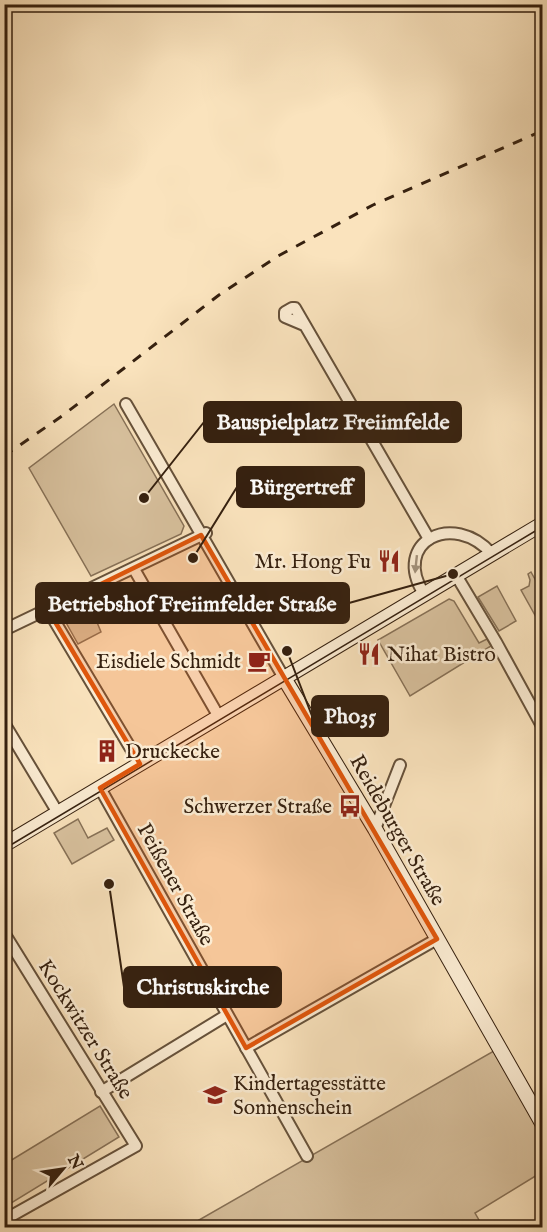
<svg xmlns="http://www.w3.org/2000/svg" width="547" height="1232" viewBox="0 0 547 1232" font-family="'IM FELL English',serif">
  <rect width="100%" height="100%" fill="#fae3bd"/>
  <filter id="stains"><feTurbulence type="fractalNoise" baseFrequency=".00333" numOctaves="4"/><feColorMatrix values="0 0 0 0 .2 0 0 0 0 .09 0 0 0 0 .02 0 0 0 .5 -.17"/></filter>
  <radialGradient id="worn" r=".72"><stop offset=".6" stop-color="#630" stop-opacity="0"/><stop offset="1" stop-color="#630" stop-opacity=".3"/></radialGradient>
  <g fill="#d9c29f" stroke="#877157" stroke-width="1.5">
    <polygon points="114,404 184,526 181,534 91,576 29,468"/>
    <polygon points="531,572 542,592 542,613 536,617 521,590 529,586 530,580 528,574"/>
    <polygon points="497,586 516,621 499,631 478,597"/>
    <polygon points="449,599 454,601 479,643 487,639 491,646 410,696 378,640"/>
    <polygon points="89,603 101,632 78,644 64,619 65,615"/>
    <polygon points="78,819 88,838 107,828 114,840 72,864 54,833"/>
    <polygon points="499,1048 542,1124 542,1172 475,1213 483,1227 185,1228"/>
    <polygon points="100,1106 119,1137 8,1205 5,1199 5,1164"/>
  </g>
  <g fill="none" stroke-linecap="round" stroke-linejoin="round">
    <g stroke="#66513a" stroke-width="14">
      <g id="street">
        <polyline points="304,325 285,317 285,312 292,308 295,308 429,539"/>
        <polyline points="126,404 284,678"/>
        <polyline points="134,569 219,717"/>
        <polyline points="456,575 496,642 542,726"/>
        <path d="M 424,594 C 391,542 453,510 492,554"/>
        <polyline points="48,610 140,764"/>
        <polyline points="4,630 206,533"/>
        <polyline points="4,723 58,813"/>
        <polyline points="100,788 307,1156"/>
        <polyline points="375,829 400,765"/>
        <polyline points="4,933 136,1146 4,1220"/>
        <polyline points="246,1048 437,939"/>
        <polyline points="101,1092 227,1015"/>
      </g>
    </g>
    <g stroke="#35200f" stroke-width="16">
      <g id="secondary">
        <polyline points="284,678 375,829 542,1123"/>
        <polyline points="4,845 542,524"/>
      </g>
    </g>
    <use href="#street" stroke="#fcedd4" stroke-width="10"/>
    <use href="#secondary" stroke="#fcedd4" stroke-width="14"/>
    <polyline stroke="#35200f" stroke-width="1.5" points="4,849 542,527"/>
    <polyline stroke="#35200f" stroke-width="3" stroke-dasharray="10 10" stroke-linecap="butt" points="4,456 62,416 219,295 278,256 373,205 542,131"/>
  </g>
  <defs><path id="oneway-solid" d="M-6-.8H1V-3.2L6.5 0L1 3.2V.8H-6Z" transform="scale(1.5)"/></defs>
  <use fill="#a2917b" href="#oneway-solid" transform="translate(416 564) rotate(96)"/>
  <path fill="#df560c" fill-opacity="0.2" stroke="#df560c" stroke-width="4.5" stroke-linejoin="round" d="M 201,535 L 437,939 L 246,1048 L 100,788 L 140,764 L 48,610 Z"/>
  <defs>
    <g id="restaurant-bare" transform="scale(1.8)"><path d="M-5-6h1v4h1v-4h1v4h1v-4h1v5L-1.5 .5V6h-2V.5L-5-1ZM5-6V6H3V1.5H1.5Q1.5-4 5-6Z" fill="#8f2418" stroke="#fcedd4" stroke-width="2.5" paint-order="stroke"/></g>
    <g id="cafe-bare" transform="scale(1.8)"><path d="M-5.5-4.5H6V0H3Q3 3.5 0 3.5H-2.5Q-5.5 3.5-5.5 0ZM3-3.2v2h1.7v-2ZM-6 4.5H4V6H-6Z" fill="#8f2418" stroke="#fcedd4" stroke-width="2.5" paint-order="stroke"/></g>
    <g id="building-bare" transform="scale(1.8)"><path d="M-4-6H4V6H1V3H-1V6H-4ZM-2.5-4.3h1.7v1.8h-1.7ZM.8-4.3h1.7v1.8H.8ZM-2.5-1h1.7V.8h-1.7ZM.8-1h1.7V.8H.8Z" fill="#8f2418" stroke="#fcedd4" stroke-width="2.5" paint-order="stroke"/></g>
    <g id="bus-bare" transform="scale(1.8)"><path d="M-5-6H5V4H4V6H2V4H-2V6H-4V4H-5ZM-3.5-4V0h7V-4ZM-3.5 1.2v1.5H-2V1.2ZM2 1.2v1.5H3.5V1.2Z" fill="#8f2418" stroke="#fcedd4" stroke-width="2.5" paint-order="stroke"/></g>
    <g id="school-bare" transform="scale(1.8)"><path d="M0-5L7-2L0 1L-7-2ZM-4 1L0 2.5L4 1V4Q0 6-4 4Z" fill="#8f2418" stroke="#fcedd4" stroke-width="2.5" paint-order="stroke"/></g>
  </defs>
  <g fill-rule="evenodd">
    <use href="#restaurant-bare" x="389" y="561"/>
    <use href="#restaurant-bare" x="369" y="654"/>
    <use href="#cafe-bare" x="259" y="661"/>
    <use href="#building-bare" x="107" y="751"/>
    <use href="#bus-bare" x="350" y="806"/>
    <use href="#school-bare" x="215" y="1095"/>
  </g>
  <g text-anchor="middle" stroke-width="5" stroke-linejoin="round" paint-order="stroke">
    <g font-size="21" fill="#35200f" stroke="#fcedd4" text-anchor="end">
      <text x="371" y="568">Mr. Hong Fu</text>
      <text x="387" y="661" text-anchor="start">Nihat Bistro</text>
      <text x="241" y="668">Eisdiele Schmidt</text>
      <text x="125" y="758" text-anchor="start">Druckecke</text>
      <text x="332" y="813">Schwerzer Straße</text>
      <text x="233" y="1090" text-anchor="start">Kindertagesstätte<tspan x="233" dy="24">Sonnenschein</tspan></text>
    </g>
    <g font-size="21" fill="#35200f" stroke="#fcedd4">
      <text transform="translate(398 830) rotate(60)" y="7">Reideburger Straße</text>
      <text transform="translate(176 884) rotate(61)" y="7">Peißener Straße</text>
      <text transform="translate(86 1029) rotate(58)" y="7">Kockwitzer Straße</text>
    </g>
  </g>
  <path fill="none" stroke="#35200f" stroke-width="2" d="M144 498L204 422M193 558L237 487M453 574L349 603M287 651L312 716M109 884L124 987"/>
  <g fill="#35200f" stroke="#fcedd4" stroke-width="2">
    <circle cx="144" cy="498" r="6"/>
    <circle cx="193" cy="558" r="6"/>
    <circle cx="453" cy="574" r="6"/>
    <circle cx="287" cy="651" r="6"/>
    <circle cx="109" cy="884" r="6"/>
  </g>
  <g fill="#35200f" stroke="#35200f" stroke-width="2">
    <rect x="204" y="402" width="257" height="40" rx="6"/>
    <rect x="237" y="467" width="127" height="40" rx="6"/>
    <rect x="36" y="583" width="313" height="40" rx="6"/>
    <rect x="312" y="696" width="76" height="40" rx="6"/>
    <rect x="124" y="967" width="157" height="40" rx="6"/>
  </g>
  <g font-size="22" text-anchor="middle" font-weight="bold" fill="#fff">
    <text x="333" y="429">Bauspielplatz Freiimfelde</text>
    <text x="301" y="494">Bürgertreff</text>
    <text x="192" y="611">Betriebshof Freiimfelder Straße</text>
    <text x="350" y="723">Pho35</text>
    <text x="203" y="994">Christuskirche</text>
  </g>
  <rect width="547" height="1232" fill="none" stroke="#fae3bd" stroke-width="24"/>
  <rect x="6" y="6" width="535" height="1220" fill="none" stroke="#35200f" stroke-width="3"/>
  <rect x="12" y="12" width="523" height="1208" fill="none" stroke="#35200f" stroke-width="1.5"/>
  <g transform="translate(63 1169) rotate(61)" stroke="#fcedd4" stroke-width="4.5" paint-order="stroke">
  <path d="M0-4.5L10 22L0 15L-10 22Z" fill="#35200f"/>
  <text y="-9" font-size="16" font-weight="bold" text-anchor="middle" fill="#35200f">N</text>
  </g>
  <rect width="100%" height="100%" filter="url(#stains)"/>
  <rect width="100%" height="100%" fill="url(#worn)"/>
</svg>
